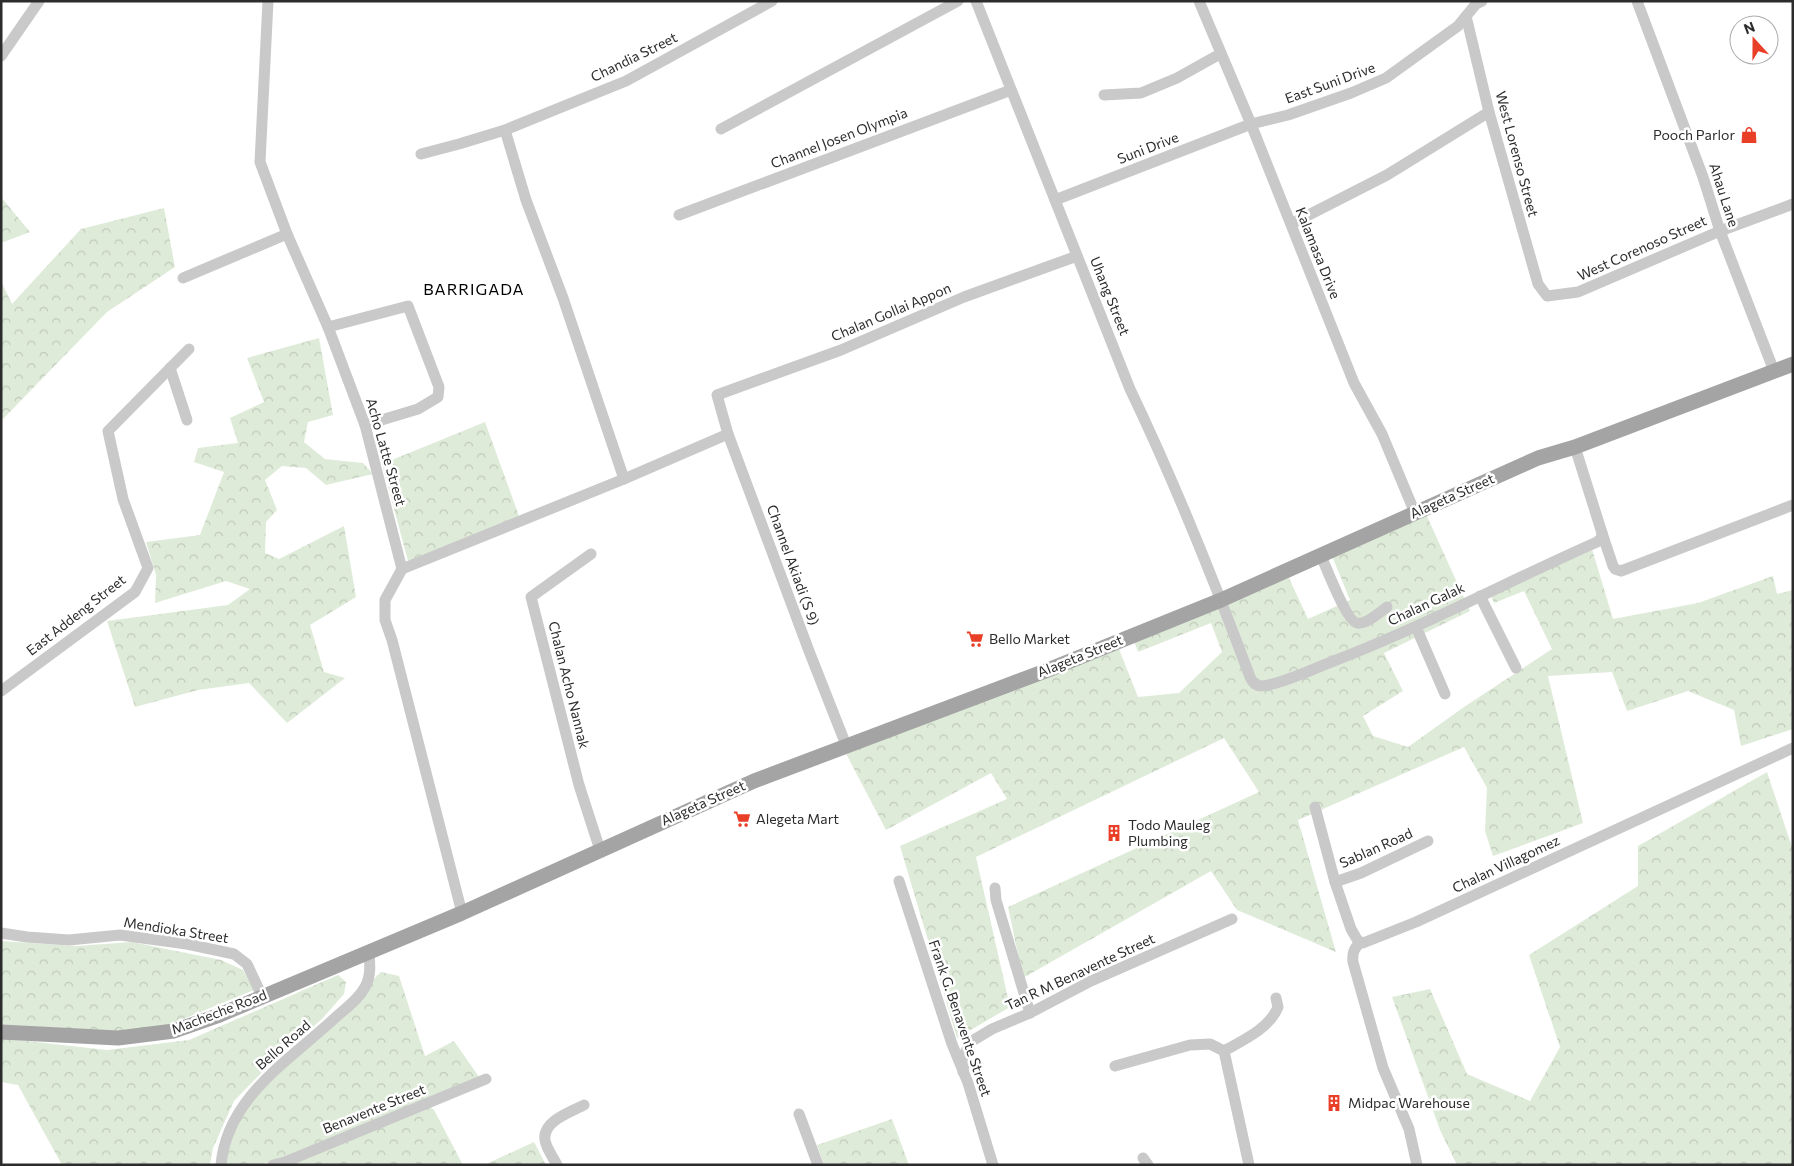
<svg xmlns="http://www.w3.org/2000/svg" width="1794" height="1166" viewBox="0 0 1794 1166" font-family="Commissioner,sans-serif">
  <defs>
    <pattern id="forest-crowns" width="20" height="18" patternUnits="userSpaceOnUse" patternTransform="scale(1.25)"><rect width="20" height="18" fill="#dfebd9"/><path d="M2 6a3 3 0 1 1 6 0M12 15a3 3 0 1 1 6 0" fill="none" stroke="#c0caba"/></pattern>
  </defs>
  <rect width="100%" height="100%" fill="#fff"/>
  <g fill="url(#forest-crowns)">
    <polygon points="1,197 30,232 1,243"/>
    <polygon points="164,208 175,267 107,312 1,421 1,281 12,304 81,229"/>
    <polygon points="319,338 333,415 308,422 304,442 325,459 363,463 373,474 326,485 306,468 282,466 265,480 277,510 266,522 265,553 279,559 344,526 356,597 310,625 324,672 345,678 287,723 249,683 198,690 135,707 107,621 228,605 250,589 226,581 155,603 156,575 146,542 200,535 224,472 194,462 198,448 238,443 230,418 264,402 247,358"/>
    <polygon points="485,422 519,516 408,561 382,464"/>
    <polygon points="1426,514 1470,611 1384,653 1403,691 1363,716 1373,736 1408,747 1464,707 1552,649 1524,591 1494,603 1490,593 1592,549 1613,619 1698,603 1773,576 1777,594 1793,590 1793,729 1741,746 1734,710 1688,691 1627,711 1612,672 1548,676 1583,823 1493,856 1485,831 1487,788 1464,747 1298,820 1336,952 1237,910 1211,871 1023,978 1008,907 1259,792 1224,738 976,857 1010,1007 957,1038 900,846 1007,799 991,773 886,830 842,746 1117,644 1138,697 1179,693 1222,652 1211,623 1138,652 1134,641 1289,578 1308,619 1350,600 1332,556"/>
    <polygon points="1767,772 1793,850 1793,1165 1457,1165 1440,1130 1392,997 1430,989 1467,1074 1530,1101 1560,1047 1529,955 1638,886 1638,846"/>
    <polygon points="1,941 76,946 132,942 221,960 243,970 254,990 159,1029 100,1033 1,1025"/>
    <polygon points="381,972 399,976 425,1056 454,1041 479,1077 308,1149 259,1165 226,1165 225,1144 238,1112"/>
    <polygon points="338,975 346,982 344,994 322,1019 269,1065 234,1101 213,1148 210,1165 62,1165 18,1085 1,1082 1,1038 107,1050 189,1040"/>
    <polygon points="428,1105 434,1110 463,1165 290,1165"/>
    <polygon points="892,1119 909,1165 824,1165 817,1145"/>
    <polygon points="534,1142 546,1165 484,1165"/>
  </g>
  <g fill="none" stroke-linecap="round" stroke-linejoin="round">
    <g stroke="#c9c9c9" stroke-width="11">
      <polyline points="268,1 260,162 287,234 328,327 365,425 402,569 385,600 385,620 392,640 462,913"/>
      <path d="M 976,1 L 1130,389 C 1175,483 1214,580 1250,677 C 1252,682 1255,686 1261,686 C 1275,686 1312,670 1326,664 C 1419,629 1506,582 1597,542 L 1601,539 L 1602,533 L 1575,447"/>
      <polyline points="1199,1 1251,124 1354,383 1382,434 1415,513"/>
      <polyline points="1637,1 1703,177 1720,231 1774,371"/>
      <polyline points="1466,16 1489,112 1538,284 1547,296 1578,292 1720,231 1793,204"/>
      <polyline points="1,56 39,1"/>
      <polyline points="1104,95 1141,93 1177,78 1220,54"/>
      <polyline points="721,129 958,1"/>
      <polyline points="505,130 526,200 563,298 624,479"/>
      <polyline points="421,154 459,144 505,130 626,81 772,1"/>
      <polyline points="1055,200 1251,124 1288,115 1351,93 1386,78 1458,26 1476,4 1482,1"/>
      <polyline points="679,215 1011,90"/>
      <polyline points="1291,224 1387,175 1489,112"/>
      <polyline points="183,278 287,234"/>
      <polyline points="328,327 408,306 439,387 438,397 418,409 365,425"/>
      <polyline points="170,368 187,420"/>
      <polyline points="1602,533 1613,566 1615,569 1621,571 1793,505"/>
      <polyline points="591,554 531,597 579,785 600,850"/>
      <path d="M 1321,556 C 1326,567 1347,622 1357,623 C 1366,625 1380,612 1387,607"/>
      <polyline points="402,569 624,479 728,434"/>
      <polyline points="1480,596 1516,668"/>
      <polyline points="1416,627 1445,694"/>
      <polyline points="1,691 135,592 148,568 123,499 108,431 189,349"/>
      <polyline points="846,745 809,651 728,434 717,395 841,350 964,297 1077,256"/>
      <polyline points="1315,807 1335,882 1351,929 1358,941 1363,943 1416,922 1793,748"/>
      <polyline points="899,881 952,1044 968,1083 993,1165"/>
      <polyline points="1335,882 1361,873 1428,841"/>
      <polyline points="995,888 996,900 1030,1013"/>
      <polyline points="1,933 27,937 69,940 120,935 187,944 234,954 247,964 262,996"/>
      <path d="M 1361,942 C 1354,948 1352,953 1353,962 L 1383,1068 L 1409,1129 L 1417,1165"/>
      <path d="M 1224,1051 C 1243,1040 1269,1029 1278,1007 L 1276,998"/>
      <polyline points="1115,1066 1190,1045 1210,1044 1224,1051 1249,1165"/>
      <polyline points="963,1072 965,1053 968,1047 972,1041 992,1029 1030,1013 1091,981 1232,919"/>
      <polyline points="799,1114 818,1165"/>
      <polyline points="1143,1158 1148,1165"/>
      <path d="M 221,1165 C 227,1097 290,1060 336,1017 C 346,1008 359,999 365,987 C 371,977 370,964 369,953"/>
      <polyline points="273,1165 285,1162 486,1079"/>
      <path d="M 557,1165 C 553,1157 546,1148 545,1140 C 542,1121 571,1112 584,1105"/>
    </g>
    <polyline stroke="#a4a4a4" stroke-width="15" points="1,1032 118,1038 174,1031 217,1016 462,913 754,781 1048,670 1221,600 1538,458 1575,447 1793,364"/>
  </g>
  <defs>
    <g id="shop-bare" transform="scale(1.35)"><path d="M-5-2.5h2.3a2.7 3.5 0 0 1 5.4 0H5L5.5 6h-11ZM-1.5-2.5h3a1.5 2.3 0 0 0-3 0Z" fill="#ea3f27" stroke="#fff" stroke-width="2.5" paint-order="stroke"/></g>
    <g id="supermarket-bare" transform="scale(1.35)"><path d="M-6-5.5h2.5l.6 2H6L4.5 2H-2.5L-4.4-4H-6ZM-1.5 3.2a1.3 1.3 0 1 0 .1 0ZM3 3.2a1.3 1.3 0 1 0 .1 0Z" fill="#ea3f27" stroke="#fff" stroke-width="2.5" paint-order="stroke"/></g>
    <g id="building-bare" transform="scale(1.35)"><path d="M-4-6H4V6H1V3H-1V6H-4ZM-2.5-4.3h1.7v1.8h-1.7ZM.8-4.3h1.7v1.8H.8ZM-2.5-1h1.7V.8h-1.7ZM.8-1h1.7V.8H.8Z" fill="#ea3f27" stroke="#fff" stroke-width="2.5" paint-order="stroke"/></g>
  </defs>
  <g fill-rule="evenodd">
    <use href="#shop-bare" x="1749" y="135"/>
    <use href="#supermarket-bare" x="975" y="639"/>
    <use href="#supermarket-bare" x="742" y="819"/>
    <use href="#building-bare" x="1114" y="833"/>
    <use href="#building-bare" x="1334" y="1103"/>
  </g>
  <g text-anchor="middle" stroke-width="5" stroke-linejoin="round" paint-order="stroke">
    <g font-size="14" fill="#2c2c2c" stroke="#fff">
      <text transform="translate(634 57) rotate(-26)" y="5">Chandia Street</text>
      <text transform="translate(1330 83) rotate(-20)" y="5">East Suni Drive</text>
      <text transform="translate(839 138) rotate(-21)" y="5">Channel Josen Olympia</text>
      <text transform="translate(1148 148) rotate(-21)" y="5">Suni Drive</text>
      <text transform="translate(1517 154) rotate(75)" y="5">West Lorenso Street</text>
      <text transform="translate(1724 195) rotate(72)" y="5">Ahau Lane</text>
      <text transform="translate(1642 248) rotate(-24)" y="5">West Corenoso Street</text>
      <text transform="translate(1318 253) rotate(68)" y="5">Kalamasa Drive</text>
      <text transform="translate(1110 296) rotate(68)" y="5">Uhang Street</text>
      <text transform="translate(891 312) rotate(-23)" y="5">Chalan Gollai Appon</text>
      <text transform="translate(386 452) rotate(74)" y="5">Acho Latte Street</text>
      <text transform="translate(1452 496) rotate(-24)" y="5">Alageta Street</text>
      <text transform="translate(793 565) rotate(70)" y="5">Channel Akiadi (S 9)</text>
      <text transform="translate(1426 604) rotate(-25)" y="5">Chalan Galak</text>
      <text transform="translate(76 615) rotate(-38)" y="5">East Addeng Street</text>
      <text transform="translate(1080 656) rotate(-22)" y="5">Alageta Street</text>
      <text transform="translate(569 685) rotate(76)" y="5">Chalan Acho Nannak</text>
      <text transform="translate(703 803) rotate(-24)" y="5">Alageta Street</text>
      <text transform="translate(1376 848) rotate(-24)" y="5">Sablan Road</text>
      <text transform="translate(1506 864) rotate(-25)" y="5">Chalan Villagomez</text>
      <text transform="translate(176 930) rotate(9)" y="5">Mendioka Street</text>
      <text transform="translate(1080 972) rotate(-25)" y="5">Tan R M Benavente Street</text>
      <text transform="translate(219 1012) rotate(-21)" y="5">Macheche Road</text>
      <text transform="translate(960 1018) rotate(71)" y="5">Frank G. Benavente Street</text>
      <text transform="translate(283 1045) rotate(-41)" y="5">Bello Road</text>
      <text transform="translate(374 1109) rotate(-22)" y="5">Benavente Street</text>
    </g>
    <g font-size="14" fill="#2c2c2c" stroke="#fff" text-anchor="start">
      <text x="1735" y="140" text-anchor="end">Pooch Parlor</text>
      <text x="989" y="644">Bello Market</text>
      <text x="756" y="824">Alegeta Mart</text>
      <text x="1128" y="830">Todo Mauleg<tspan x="1128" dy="16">Plumbing</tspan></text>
      <text x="1348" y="1108">Midpac Warehouse</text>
    </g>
    <g font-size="16" letter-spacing="1" fill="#000" stroke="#fff">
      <text x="474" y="295">BARRIGADA</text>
    </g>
  </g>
  <rect width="1794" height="1166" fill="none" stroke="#2c2c2c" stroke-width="5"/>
  <g transform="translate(1754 40) rotate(339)"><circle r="24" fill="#ffffff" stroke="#ababab"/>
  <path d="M0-4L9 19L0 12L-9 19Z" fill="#ea3f27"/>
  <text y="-8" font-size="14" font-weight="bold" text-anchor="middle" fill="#2c2c2c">N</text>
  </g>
</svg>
